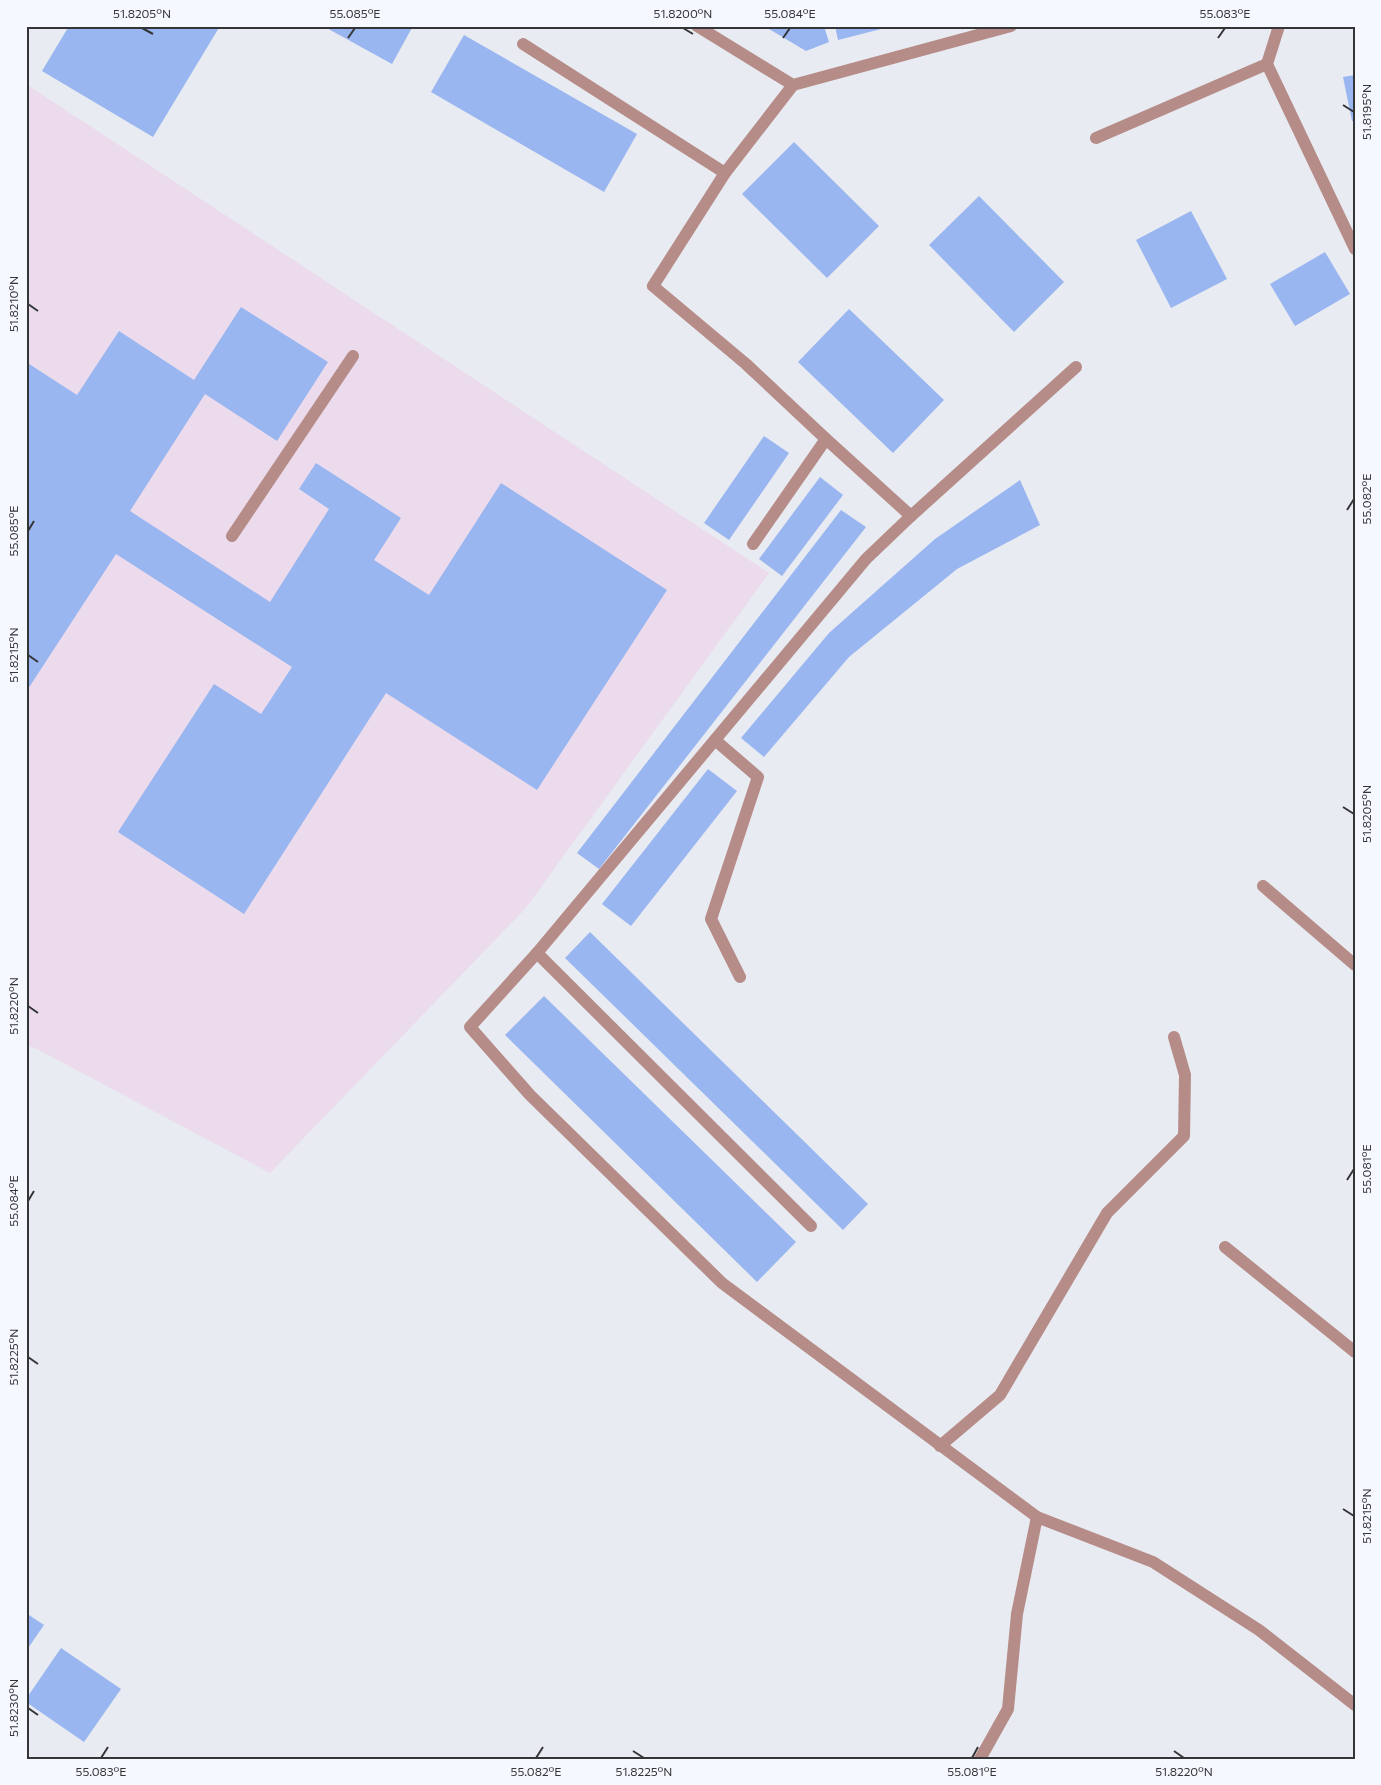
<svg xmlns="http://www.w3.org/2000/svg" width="1381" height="1785" viewBox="0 0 1381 1785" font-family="Commissioner,sans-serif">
  <rect width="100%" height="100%" fill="#e8ebf1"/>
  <polygon fill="#ebdbec" points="26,84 769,573 525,909 270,1173 37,1049 26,1045"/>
  <g fill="#99b6f1">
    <polygon points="69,26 220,26 153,137 42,71"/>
    <polygon points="323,26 413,26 392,64"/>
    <polygon points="764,26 824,26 829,42 806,51"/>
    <polygon points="835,26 889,26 889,27 838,40"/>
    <polygon points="464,35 637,134 604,192 431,92"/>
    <polygon points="1355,75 1355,121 1352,121 1343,77"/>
    <polygon points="794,142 879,226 827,278 742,194"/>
    <polygon points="979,196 1064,282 1014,332 929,245"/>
    <polygon points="1191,211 1227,279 1171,308 1136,240"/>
    <polygon points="1325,252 1350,294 1295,326 1270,284"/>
    <polygon points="241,307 328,362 277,441 205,394 130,511 270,602 329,509 299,489 316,463 401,518 374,560 429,595 501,483 667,590 537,790 386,693 244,914 118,832 214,684 261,714 292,667 116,554 26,692 26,362 77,395 119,331 194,380"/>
    <polygon points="849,309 944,400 893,453 798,362"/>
    <polygon points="764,436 789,453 729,540 704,523"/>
    <polygon points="820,477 843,495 782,576 759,559"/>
    <polygon points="1020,480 1040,525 957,569 849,657 764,757 741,738 829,633 935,539"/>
    <polygon points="841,510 866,527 599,869 577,853"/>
    <polygon points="708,769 737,791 631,926 602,904"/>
    <polygon points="590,932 868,1204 843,1230 565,958"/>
    <polygon points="544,996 796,1242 757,1282 505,1035"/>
    <polygon points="26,1613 44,1625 26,1651"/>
    <polygon points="61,1648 121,1689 84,1742 26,1702 26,1699"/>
  </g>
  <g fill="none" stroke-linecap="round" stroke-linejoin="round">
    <g stroke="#b68c88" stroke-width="12">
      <polyline points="697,26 793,85"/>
      <polyline points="1279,26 1267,64 1355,249"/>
      <polyline points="523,44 725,173"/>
      <polyline points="1096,138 1267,64"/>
      <polyline points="1076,367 911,516 866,559 537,953 470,1027 530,1095 722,1283 1037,1517 1153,1562 1259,1630 1355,1705"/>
      <polyline points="911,516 826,439 746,364 653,286 725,173 793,85 1011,26"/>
      <polyline points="232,536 353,356"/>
      <polyline points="753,544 826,439"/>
      <polyline points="715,740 758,777 711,919 740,977"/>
      <polyline points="1263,886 1355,965"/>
      <polyline points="537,953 811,1226"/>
      <polyline points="1225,1247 1355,1352"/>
      <polyline points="940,1446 1000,1395 1107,1213 1184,1136 1185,1075 1174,1037"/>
      <polyline points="980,1759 1008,1709 1017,1614 1037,1517"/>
    </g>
  </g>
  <path fill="none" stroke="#343537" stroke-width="2" d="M 142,28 L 153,34M 683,28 L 693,34M 348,38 L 355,28M 783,38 L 790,28M 1218,38 L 1225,28M 1343,105 L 1354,112M 28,304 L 38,311M 1347,510 L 1354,499M 28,531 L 34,521M 28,655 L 38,662M 1343,807 L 1354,814M 28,1006 L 38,1013M 1347,1180 L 1354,1169M 28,1201 L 34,1191M 28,1357 L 38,1364M 1343,1509 L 1354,1516M 28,1708 L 38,1715M 633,1751 L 644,1758M 1174,1751 L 1184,1758M 101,1758 L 108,1747M 536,1758 L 543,1747M 972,1758 L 978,1747"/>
  <rect width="1381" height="1785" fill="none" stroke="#f5f8fe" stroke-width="55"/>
  <rect x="28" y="28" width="1326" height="1730" fill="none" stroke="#343537" stroke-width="2"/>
  <g font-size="12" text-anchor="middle" fill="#343537">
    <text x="142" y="18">51.8205°N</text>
    <text x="355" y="18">55.085°E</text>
    <text x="683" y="18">51.8200°N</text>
    <text x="790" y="18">55.084°E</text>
    <text x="1225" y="18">55.083°E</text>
    <text transform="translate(1367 112) rotate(-90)" y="4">51.8195°N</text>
    <text transform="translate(14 304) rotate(-90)" y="4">51.8210°N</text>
    <text transform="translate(1367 499) rotate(-90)" y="4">55.082°E</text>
    <text transform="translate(14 531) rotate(-90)" y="4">55.085°E</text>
    <text transform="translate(14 655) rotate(-90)" y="4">51.8215°N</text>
    <text transform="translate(1367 814) rotate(-90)" y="4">51.8205°N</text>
    <text transform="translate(14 1006) rotate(-90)" y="4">51.8220°N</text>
    <text transform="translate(1367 1169) rotate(-90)" y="4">55.081°E</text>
    <text transform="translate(14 1201) rotate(-90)" y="4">55.084°E</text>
    <text transform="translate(14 1357) rotate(-90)" y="4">51.8225°N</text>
    <text transform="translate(1367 1516) rotate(-90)" y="4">51.8215°N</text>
    <text transform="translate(14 1708) rotate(-90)" y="4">51.8230°N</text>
    <text x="101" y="1776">55.083°E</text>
    <text x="536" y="1776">55.082°E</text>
    <text x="644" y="1776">51.8225°N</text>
    <text x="972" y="1776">55.081°E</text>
    <text x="1184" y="1776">51.8220°N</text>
  </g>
</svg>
